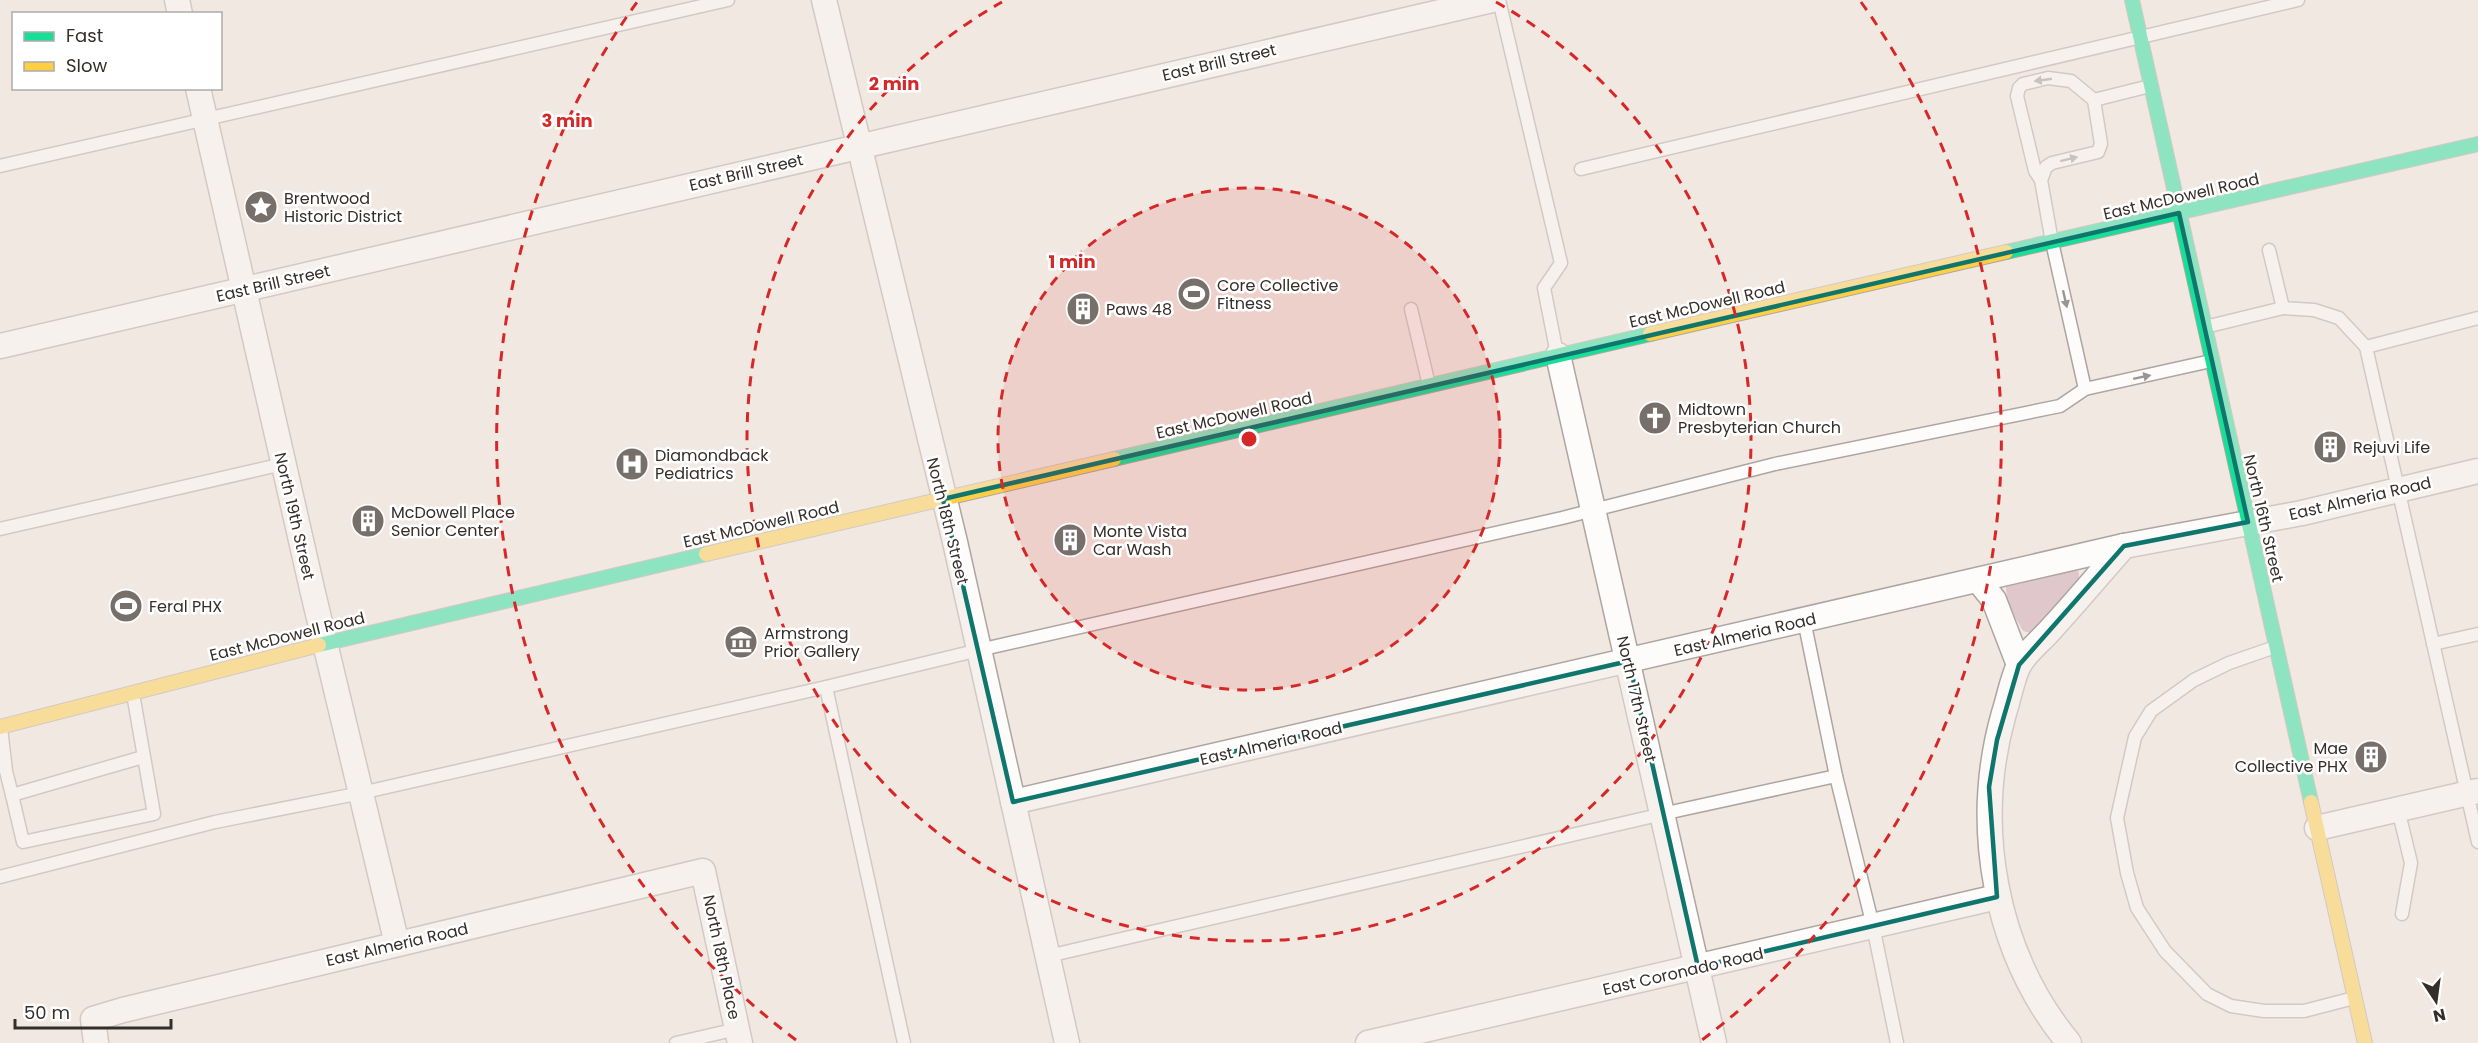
<svg xmlns="http://www.w3.org/2000/svg" width="2478" height="1043" viewBox="0 0 2478 1043" font-family="Poppins,sans-serif">
  <rect width="100%" height="100%" fill="#f2e8e2"/>
  <polygon fill="#e0c7cc" points="2076,570 2079,572 2079,581 2031,633 2023,631 2007,603 2006,587"/>
  <g fill="none" stroke-linecap="round" stroke-linejoin="round">
    <g stroke="#ada5a1" stroke-width="15">
      <g id="lane">
        <polyline points="1499,0 1561,263 1544,288 1557,354"/>
        <polyline points="0,166 728,0"/>
        <polyline points="1581,169 2298,0"/>
        <polyline points="2041,180 2046,167 2052,163 2098,152 2101,144 2094,100 2150,86"/>
        <polyline points="2283,308 2314,310 2339,318 2366,347"/>
        <polyline points="1411,309 1429,385"/>
        <polyline points="2478,318 2366,347 2478,842"/>
        <polyline points="2205,327 2283,308 2269,250"/>
        <polyline points="2085,389 2052,242 2041,180 2035,171 2017,96 2019,88 2023,84 2048,78 2071,81 2094,100"/>
        <polyline points="0,529 283,464"/>
        <polyline points="1804,620 1836,776 1873,926 1897,1043"/>
        <polyline points="2433,644 2478,634"/>
        <polyline points="2275,647 2229,663 2194,680 2151,711 2135,737 2117,818 2127,873 2137,908 2165,951 2207,994 2231,1006 2264,1011 2304,1011 2354,998"/>
        <polyline points="826,687 904,1043"/>
        <polyline points="133,694 154,814 23,842 12,795 143,757"/>
        <polyline points="1,728 6,771 12,795"/>
        <polyline points="2398,809 2411,863 2402,914"/>
        <polyline points="0,877 215,822 361,793 826,687 979,650 1562,518 1775,464 2060,406 2085,389 2211,361"/>
        <polyline points="1048,956 1680,810 1836,776"/>
        <polyline points="676,1043 737,1029"/>
      </g>
    </g>
    <g stroke="#ada5a1" stroke-width="27">
      <g id="street">
        <polyline points="177,0 180,14"/>
        <polyline points="824,0 955,542 1067,1043"/>
        <polyline points="198,88 313,593 397,944"/>
        <polyline points="0,346 1492,0"/>
        <polyline points="1558,355 1714,1043"/>
        <polyline points="1978,580 1994,600 2019,665"/>
        <polyline points="1013,802 2124,546 2302,513 2478,471"/>
        <polyline points="2317,828 2478,791"/>
        <polyline points="96,1043 93,1019 123,1010 703,871 740,1043"/>
        <polyline points="1368,1043 1997,897"/>
        <path d="M 2069,1043 C 1994,952 1972,825 2004,713 C 2009,698 2012,679 2019,665 C 2026,652 2042,640 2052,628 C 2077,601 2100,573 2124,546"/>
      </g>
    </g>
    <g stroke="#ada5a1" stroke-width="16">
      <g id="fast">
        <polyline points="2132,0 2311,802"/>
        <polyline points="2006,252 2478,144"/>
        <polyline points="1114,459 1650,334"/>
        <polyline points="319,645 706,554"/>
      </g>
    </g>
    <g stroke="#ada5a1" stroke-width="16">
      <g id="slow">
        <polyline points="1650,334 2006,252"/>
        <polyline points="706,554 1114,459"/>
        <polyline points="0,727 319,645"/>
        <polyline points="2311,802 2365,1043"/>
      </g>
    </g>
    <use href="#lane" stroke="#fdfcfb" stroke-width="12"/>
    <use href="#street" stroke="#fdfcfb" stroke-width="24"/>
    <use href="#fast" stroke="#16e098" stroke-width="14"/>
    <use href="#slow" stroke="#ffcf43" stroke-width="14"/>
  </g>
  <defs><path id="oneway-solid" d="M-6-.8H1V-3.2L6.5 0L1 3.2V.8H-6Z" transform="scale(1.5)"/></defs>
  <g fill="#999592">
    <use href="#oneway-solid" transform="translate(2043 80) rotate(172)"/>
    <use href="#oneway-solid" transform="translate(2069 159) rotate(-14)"/>
    <use href="#oneway-solid" transform="translate(2065 299) rotate(77)"/>
    <use href="#oneway-solid" transform="translate(2142 377) rotate(-12)"/>
  </g>
  <path d="M0 0H2478V1043H0ZM 2179,213 L 2248,522 L 2124,546 L 2019,665 L 1997,740 L 1989,787 L 1997,897 L 1698,967 L 1629,661 L 1013,802 L 943,499 Z" fill="#f2e8e2" fill-opacity=".55" fill-rule="evenodd"/>
  <path fill="none" stroke="#0f766e" stroke-width="4.5" stroke-linejoin="round" d="M 2179,213 L 2248,522 L 2124,546 L 2019,665 L 1997,740 L 1989,787 L 1997,897 L 1698,967 L 1629,661 L 1013,802 L 943,499 Z"/>
  <circle cx="1249" cy="439" r="251" fill="#d62828" fill-opacity=".12"/>
  <g fill="none" stroke="#d62828" stroke-width="3" stroke-dasharray="10 8">
    <circle cx="1249" cy="439" r="251"/>
    <path d="M1496 2A502 502 0 1 1 1002 2"/>
    <path d="M796 1040A752 752 0 0 1 637 2M1861 2A752 752 0 0 1 1702 1040"/>
  </g>
  <defs>
    <g id="sight-disc" transform="scale(1.725)"><circle r="9.5" fill="#776f6a" stroke="#fff"/><path d="M0-6L1.8-2.2L6-1.7L2.9 1.2L3.7 5.4L0 3.3L-3.7 5.4L-2.9 1.2L-6-1.7L-1.8-2.2Z" fill="#fff"/></g>
    <g id="stadium-disc" transform="scale(1.725)"><circle r="9.5" fill="#776f6a" stroke="#fff"/><path d="M0-5a6.5 5 0 1 0 0 10a6.5 5 0 1 0 0-10ZM-3.5-1.8h7v3.6h-7Z" fill="#fff"/></g>
    <g id="building-disc" transform="scale(1.725)"><circle r="9.5" fill="#776f6a" stroke="#fff"/><path d="M-4-6H4V6H1V3H-1V6H-4ZM-2.5-4.3h1.7v1.8h-1.7ZM.8-4.3h1.7v1.8H.8ZM-2.5-1h1.7V.8h-1.7ZM.8-1h1.7V.8H.8Z" fill="#fff"/></g>
    <g id="church-disc" transform="scale(1.725)"><circle r="9.5" fill="#776f6a" stroke="#fff"/><path d="M-1.2-6h2.4v3.5h3.3v2.4h-3.3V6h-2.4V-.1h-3.3v-2.4h3.3Z" fill="#fff"/></g>
    <g id="hospital-disc" transform="scale(1.725)"><circle r="9.5" fill="#776f6a" stroke="#fff"/><path d="M-5-5h3v3.5h4V-5h3V5h-3V1.5h-4V5h-3Z" fill="#fff"/></g>
    <g id="museum-disc" transform="scale(1.725)"><circle r="9.5" fill="#776f6a" stroke="#fff"/><path d="M0-6L6-3V-2H-6V-3ZM-5-1h2V3h-2ZM-1-1h2V3h-2ZM3-1h2V3H3ZM-6 4H6V6H-6Z" fill="#fff"/></g>
  </defs>
  <g fill-rule="evenodd">
    <use href="#sight-disc" x="261" y="207"/>
    <use href="#stadium-disc" x="1194" y="294"/>
    <use href="#building-disc" x="1083" y="309"/>
    <use href="#church-disc" x="1655" y="418"/>
    <use href="#building-disc" x="2330" y="447"/>
    <use href="#hospital-disc" x="632" y="464"/>
    <use href="#building-disc" x="368" y="521"/>
    <use href="#building-disc" x="1070" y="540"/>
    <use href="#stadium-disc" x="126" y="606"/>
    <use href="#museum-disc" x="741" y="642"/>
    <use href="#building-disc" x="2371" y="757"/>
  </g>
  <g text-anchor="middle" stroke-width="5" stroke-linejoin="round" paint-order="stroke">
    <g font-size="16" fill="#352e2a" stroke="#fff">
      <text transform="translate(1219 62) rotate(-13)" y="6">East Brill Street</text>
      <text transform="translate(746 172) rotate(-13)" y="6">East Brill Street</text>
      <text transform="translate(2181 196) rotate(-13)" y="6">East McDowell Road</text>
      <text transform="translate(273 283) rotate(-13)" y="6">East Brill Street</text>
      <text transform="translate(1707 304) rotate(-13)" y="6">East McDowell Road</text>
      <text transform="translate(1234 415) rotate(-13)" y="6">East McDowell Road</text>
      <text transform="translate(2360 498) rotate(-13)" y="6">East Almeria Road</text>
      <text transform="translate(295 516) rotate(77)" y="6">North 19th Street</text>
      <text transform="translate(2264 518) rotate(77)" y="6">North 16th Street</text>
      <text transform="translate(948 521) rotate(76)" y="6">North 18th Street</text>
      <text transform="translate(761 524) rotate(-13)" y="6">East McDowell Road</text>
      <text transform="translate(1745 634) rotate(-13)" y="6">East Almeria Road</text>
      <text transform="translate(287 636) rotate(-14)" y="6">East McDowell Road</text>
      <text transform="translate(1637 699) rotate(77)" y="6">North 17th Street</text>
      <text transform="translate(1271 743) rotate(-13)" y="6">East Almeria Road</text>
      <text transform="translate(397 944) rotate(-13)" y="6">East Almeria Road</text>
      <text transform="translate(722 957) rotate(78)" y="6">North 18th Place</text>
      <text transform="translate(1683 971) rotate(-13)" y="6">East Coronado Road</text>
    </g>
    <g font-size="16" fill="#352e2a" stroke="#fff" text-anchor="start">
      <text x="284" y="204">Brentwood<tspan x="284" dy="18">Historic District</tspan></text>
      <text x="1217" y="291">Core Collective<tspan x="1217" dy="18">Fitness</tspan></text>
      <text x="1106" y="315">Paws 48</text>
      <text x="1678" y="415">Midtown<tspan x="1678" dy="18">Presbyterian Church</tspan></text>
      <text x="2353" y="453">Rejuvi Life</text>
      <text x="655" y="461">Diamondback<tspan x="655" dy="18">Pediatrics</tspan></text>
      <text x="391" y="518">McDowell Place<tspan x="391" dy="18">Senior Center</tspan></text>
      <text x="1093" y="537">Monte Vista<tspan x="1093" dy="18">Car Wash</tspan></text>
      <text x="149" y="612">Feral PHX</text>
      <text x="764" y="639">Armstrong<tspan x="764" dy="18">Prior Gallery</tspan></text>
      <text x="2348" y="754" text-anchor="end">Mae<tspan x="2348" dy="18">Collective PHX</tspan></text>
    </g>
  </g>
  <circle cx="1249" cy="439" r="9" fill="#d62828" stroke="#fff" stroke-width="3"/>
  <g font-size="18" text-anchor="middle" font-weight="bold" fill="#d62828" stroke="#fff" stroke-width="5" stroke-linejoin="round" paint-order="stroke">
    <text x="894" y="90">2 min</text>
    <text x="567" y="127">3 min</text>
    <text x="1072" y="268">1 min</text>
  </g>
  <rect x="12" y="12" width="210" height="78" fill="#ffffff" stroke="#aeabaa" stroke-width="1.5"/>
  <rect x="24" y="32" width="30" height="9" fill="#16e098" stroke="#aeabaa" stroke-width="1.5"/>
  <text x="66" y="42" font-size="18" fill="#352e2a">Fast</text>
  <rect x="24" y="62" width="30" height="9" fill="#ffcf43" stroke="#aeabaa" stroke-width="1.5"/>
  <text x="66" y="72" font-size="18" fill="#352e2a">Slow</text>
  <g transform="translate(2436 1001) rotate(167)" stroke="#ffffff" stroke-width="4.5" paint-order="stroke">
  <path d="M0-4.5L10 22L0 15L-10 22Z" fill="#352e2a"/>
  <text y="-9" font-size="16" font-weight="bold" text-anchor="middle" fill="#352e2a">N</text>
  </g>
  <path d="M15 1019v9h156v-9" fill="none" stroke="#352e2a" stroke-width="3"/>
  <text x="24" y="1019" font-size="18" fill="#352e2a" stroke="#ffffff" stroke-width="4.5" paint-order="stroke">50 m</text>
</svg>
